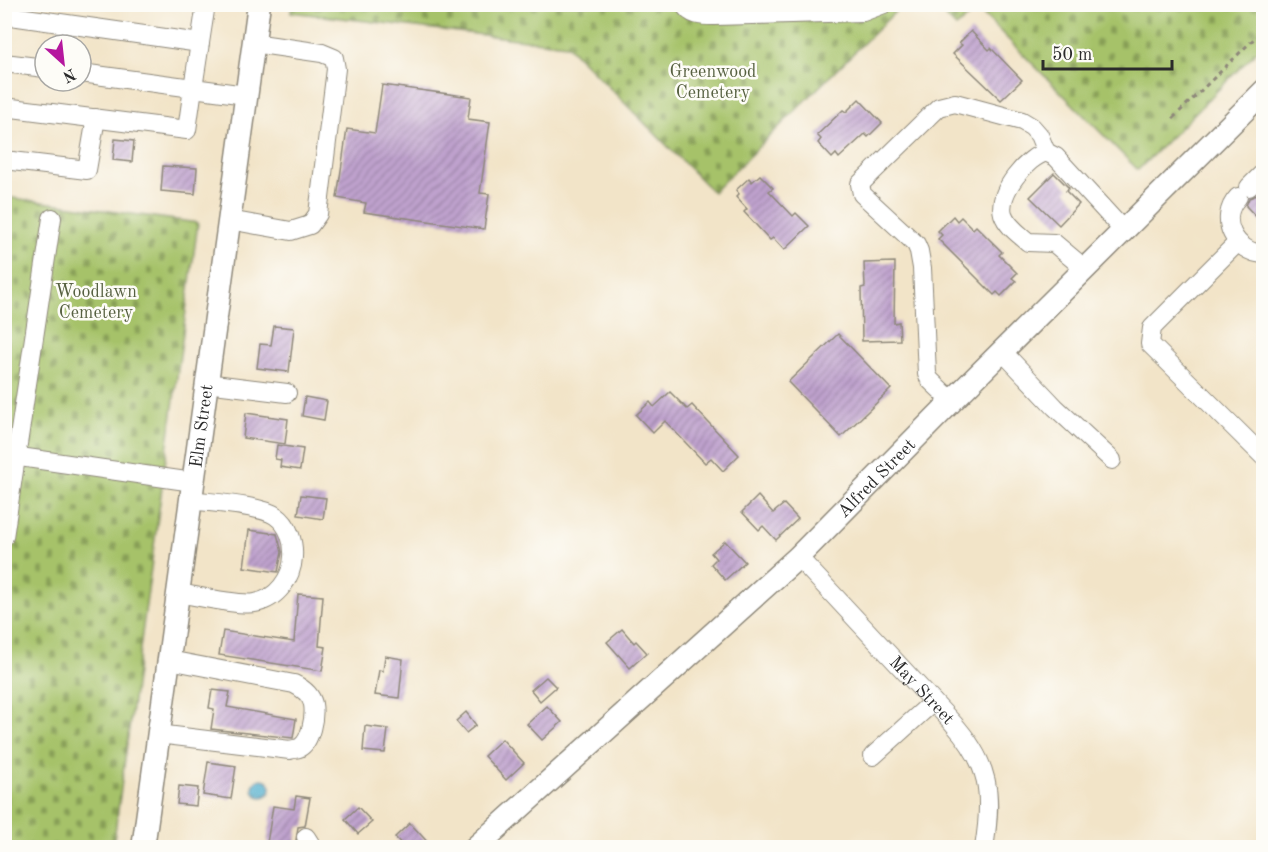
<svg xmlns="http://www.w3.org/2000/svg" width="1268" height="852" viewBox="0 0 1268 852" font-family="'Old Standard TT',serif">
  <defs>
    <pattern id="cemetery-stones" width="16" height="16" patternUnits="userSpaceOnUse" patternTransform="scale(1.5)"><rect width="16" height="16" fill="#a6c269"/><path d="M2 7V4a2 2 0 0 1 4 0v3zM10 15v-3a2 2 0 0 1 4 0v3z" fill="#879e57"/></pattern>
    <pattern id="water-ripples" width="26" height="14" patternUnits="userSpaceOnUse" patternTransform="scale(1.5)"><rect width="26" height="14" fill="#4eadcd"/><path d="M2 4q2-2 4 0t4 0M15 11q2-2 4 0t4 0" fill="none" stroke="#418da7"/></pattern>
    <pattern id="building-hatch" width="6" height="6" patternUnits="userSpaceOnUse" patternTransform="scale(1.5)"><rect width="6" height="6" fill="#bfa2ce"/><path d="M-1 1l2-2M0 6l6-6M5 7l2-2" fill="none" stroke="#9b84a7"/></pattern>
  </defs>
  <rect width="100%" height="100%" fill="#fdfcf7"/>
  <filter id="ink" filterUnits="userSpaceOnUse"><feTurbulence type="fractalNoise" baseFrequency=".0167" numOctaves="2"/><feDisplacementMap in="SourceGraphic" scale="12" xChannelSelector="R" yChannelSelector="G"/><feConvolveMatrix kernelMatrix="1 2 1 2 8 2 1 2 1" color-interpolation-filters="sRGB"/></filter>
  <filter id="wash" filterUnits="userSpaceOnUse"><feTurbulence type="fractalNoise" baseFrequency=".008" numOctaves="4" result="noise"/><feDisplacementMap in="SourceGraphic" scale="24" xChannelSelector="R" yChannelSelector="G"/><feGaussianBlur stdDeviation="1.35" result="paint"/><feColorMatrix in="noise" values="0 0 0 0 0 0 0 0 0 0 0 0 0 0 0 0 0 1.4 0 .05"/><feComposite in="paint" operator="in"/></filter>
  <g filter="url(#wash)">
    <rect width="100%" height="100%" fill="#f2e4c8"/>
    <g fill="url(#cemetery-stones)" stroke="#68764a" stroke-width="1.5">
      <polygon points="292,4 902,5 713,192 567,45 291,12"/>
      <polygon points="934,5 1263,5 1263,45 1138,170 978,9 956,27"/>
      <polygon points="5,197 198,223 113,847 5,848"/>
    </g>
    <circle fill="url(#water-ripples)" stroke="#3c6c7c" stroke-width="1.5" cx="262" cy="788" r="9"/>
    <g id="blocks">
      <g fill="url(#building-hatch)">
        <polygon points="971,31 989,50 991,48 1022,80 1001,100 953,54 962,45 959,43"/>
        <polygon points="382,85 471,97 468,119 490,122 480,193 489,194 484,229 364,212 366,203 337,198 347,129 375,133"/>
        <polygon points="859,99 882,123 868,137 865,134 839,158 836,154 832,158 818,143 821,139 817,135 843,110 846,112"/>
        <polygon points="115,139 134,141 132,162 113,160"/>
        <polygon points="163,166 197,168 195,194 161,191"/>
        <polygon points="1054,173 1069,188 1066,191 1079,204 1059,225 1030,197"/>
        <polygon points="760,175 773,188 769,191 793,216 796,213 809,226 784,250 773,238 770,240 744,212 747,209 736,197 739,194 736,190 749,178 752,182"/>
        <polygon points="1257,195 1263,202 1263,224 1246,206 1249,198"/>
        <polygon points="953,216 957,221 961,217 973,229 976,226 1002,252 999,255 1017,273 1012,278 1016,281 1001,296 997,292 994,295 938,239 942,235 938,231"/>
        <polygon points="895,262 894,323 899,322 900,340 862,341 861,288 865,287 864,263"/>
        <polygon points="274,326 294,328 289,372 257,368 260,344 271,345"/>
        <polygon points="838,334 891,389 841,437 788,382"/>
        <polygon points="670,392 687,409 692,405 739,455 723,471 711,458 705,463 665,421 653,433 636,415 650,402 654,407"/>
        <polygon points="305,397 327,401 324,420 302,416"/>
        <polygon points="246,413 288,419 285,444 243,438"/>
        <polygon points="277,445 303,449 300,470 280,467 281,460 275,459"/>
        <polygon points="301,495 326,498 323,519 298,515"/>
        <polygon points="758,496 773,513 784,504 798,519 776,540 763,526 759,530 742,512"/>
        <polygon points="249,530 277,534 282,552 278,572 244,567"/>
        <polygon points="725,541 745,562 725,580 711,564 716,559 711,553"/>
        <polygon points="298,594 323,596 319,646 326,647 322,671 219,655 223,631 294,642"/>
        <polygon points="622,629 634,643 636,641 647,653 630,668 607,642"/>
        <polygon points="385,656 403,659 399,698 375,695 379,670 383,671"/>
        <polygon points="546,677 556,687 540,701 531,690"/>
        <polygon points="212,690 230,692 227,707 296,719 293,738 211,729 214,709 209,708"/>
        <polygon points="547,706 562,722 542,740 527,724"/>
        <polygon points="466,712 476,725 466,733 456,721"/>
        <polygon points="365,726 388,729 385,753 363,751"/>
        <polygon points="502,739 524,763 506,780 484,756"/>
        <polygon points="208,762 236,766 231,799 203,795"/>
        <polygon points="179,786 198,788 196,806 177,804"/>
        <polygon points="296,796 310,798 305,826 298,827 295,847 267,843 273,806 294,809"/>
        <polygon points="358,807 372,822 358,834 345,819"/>
        <polygon points="410,823 433,848 405,848 395,837"/>
      </g>
    </g>
  </g>
  <g filter="url(#ink)">
    <use href="#blocks" fill-opacity="0" stroke="#8e887a" stroke-width="1.5"/>
    <g fill="none" stroke-linecap="round" stroke-linejoin="round">
      <g stroke="#8e887a" stroke-width="20">
        <g id="minor">
          <polyline points="206,4 193,88 246,95"/>
          <path d="M 684,4 C 690,16 702,16 714,16 L 863,12 L 884,4"/>
          <polyline points="4,15 200,43"/>
          <polyline points="4,63 45,68"/>
          <polyline points="4,107 187,130 193,88 81,73"/>
          <polyline points="4,160 87,170 96,118"/>
          <polyline points="1249,187 1264,172"/>
          <path d="M 1238,197 C 1217,219 1235,253 1264,254"/>
          <polyline points="229,220 291,231 310,225 318,214 336,69 334,58 322,53 253,43"/>
          <polyline points="1237,243 1152,328 1150,344 1264,457"/>
          <path d="M 1085,269 L 1054,243 L 1028,242 C 1019,234 1007,226 1003,214 C 997,193 1027,157 1046,152 L 1056,157 L 1123,230"/>
          <polyline points="1002,351 1055,407 1112,460"/>
          <polyline points="206,383 287,393"/>
          <polyline points="952,401 930,380 927,374 922,268 919,251 916,244 862,194 860,184 939,107 955,103 1022,121 1032,127 1039,135 1046,152"/>
          <polyline points="6,455 193,482"/>
          <polyline points="4,537 52,218"/>
          <path id="s1" d="M 798,557 L 952,722 C 990,764 993,793 984,848"/>
          <path d="M 178,593 C 196,596 240,606 255,603 C 277,599 292,578 293,557 C 294,542 289,525 276,516 C 261,505 212,503 191,500"/>
          <path d="M 158,734 L 290,750 C 293,749 296,749 299,748 C 311,742 315,716 313,704 C 311,695 302,688 294,684 L 169,660"/>
          <polyline points="873,756 933,702"/>
          <polyline points="306,837 313,848"/>
        </g>
      </g>
      <g stroke="#8e887a" stroke-width="25">
        <g id="major">
          <path id="s2" d="M 143,848 L 259,4"/>
          <path id="s3" d="M 475,848 L 798,557 L 952,401 L 1264,91"/>
        </g>
      </g>
      <polyline stroke="#8e887a" stroke-width="3" stroke-dasharray="4.5 4.5" stroke-linecap="butt" points="1173,118 1264,29"/>
      <use href="#minor" stroke="#fff" stroke-width="18"/>
      <use href="#major" stroke="#fff" stroke-width="22"/>
    </g>
  </g>
  <g text-anchor="middle" stroke-width="5" stroke-linejoin="round" paint-order="stroke">
    <g font-size="18" fill="#566041" stroke="#fdfcf7">
      <text x="713" y="77">Greenwood<tspan x="713" dy="21">Cemetery</tspan></text>
      <text x="96" y="297">Woodlawn<tspan x="96" dy="21">Cemetery</tspan></text>
    </g>
    <g font-size="18" fill="#2b2b2b" stroke="#fdfcf7">
      <text dy="6" stroke="none"><textPath href="#s2" startOffset="426">Elm Street</textPath></text>
      <text dy="6" stroke="none"><textPath href="#s3" startOffset="546">Alfred Street</textPath></text>
      <text dy="6" stroke="none"><textPath href="#s1" startOffset="182">May Street</textPath></text>
    </g>
  </g>
  <rect width="1268" height="852" fill="none" stroke="#fdfcf7" stroke-width="24"/>
  <g transform="translate(63 63) rotate(153)"><circle r="28" fill="#fdfcf7" stroke="#a9a8a5" stroke-width="1.5"/>
  <path d="M0-4.5L10 22L0 15L-10 22Z" fill="#b5179e"/>
  <text y="-9" font-size="16" font-weight="bold" text-anchor="middle" fill="#2b2b2b">N</text>
  </g>
  <path d="M1043 60v9h129v-9" fill="none" stroke="#2b2b2b" stroke-width="3"/>
  <text x="1052" y="60" font-size="18" fill="#2b2b2b" stroke="#fdfcf7" stroke-width="4.5" paint-order="stroke">50 m</text>
</svg>
